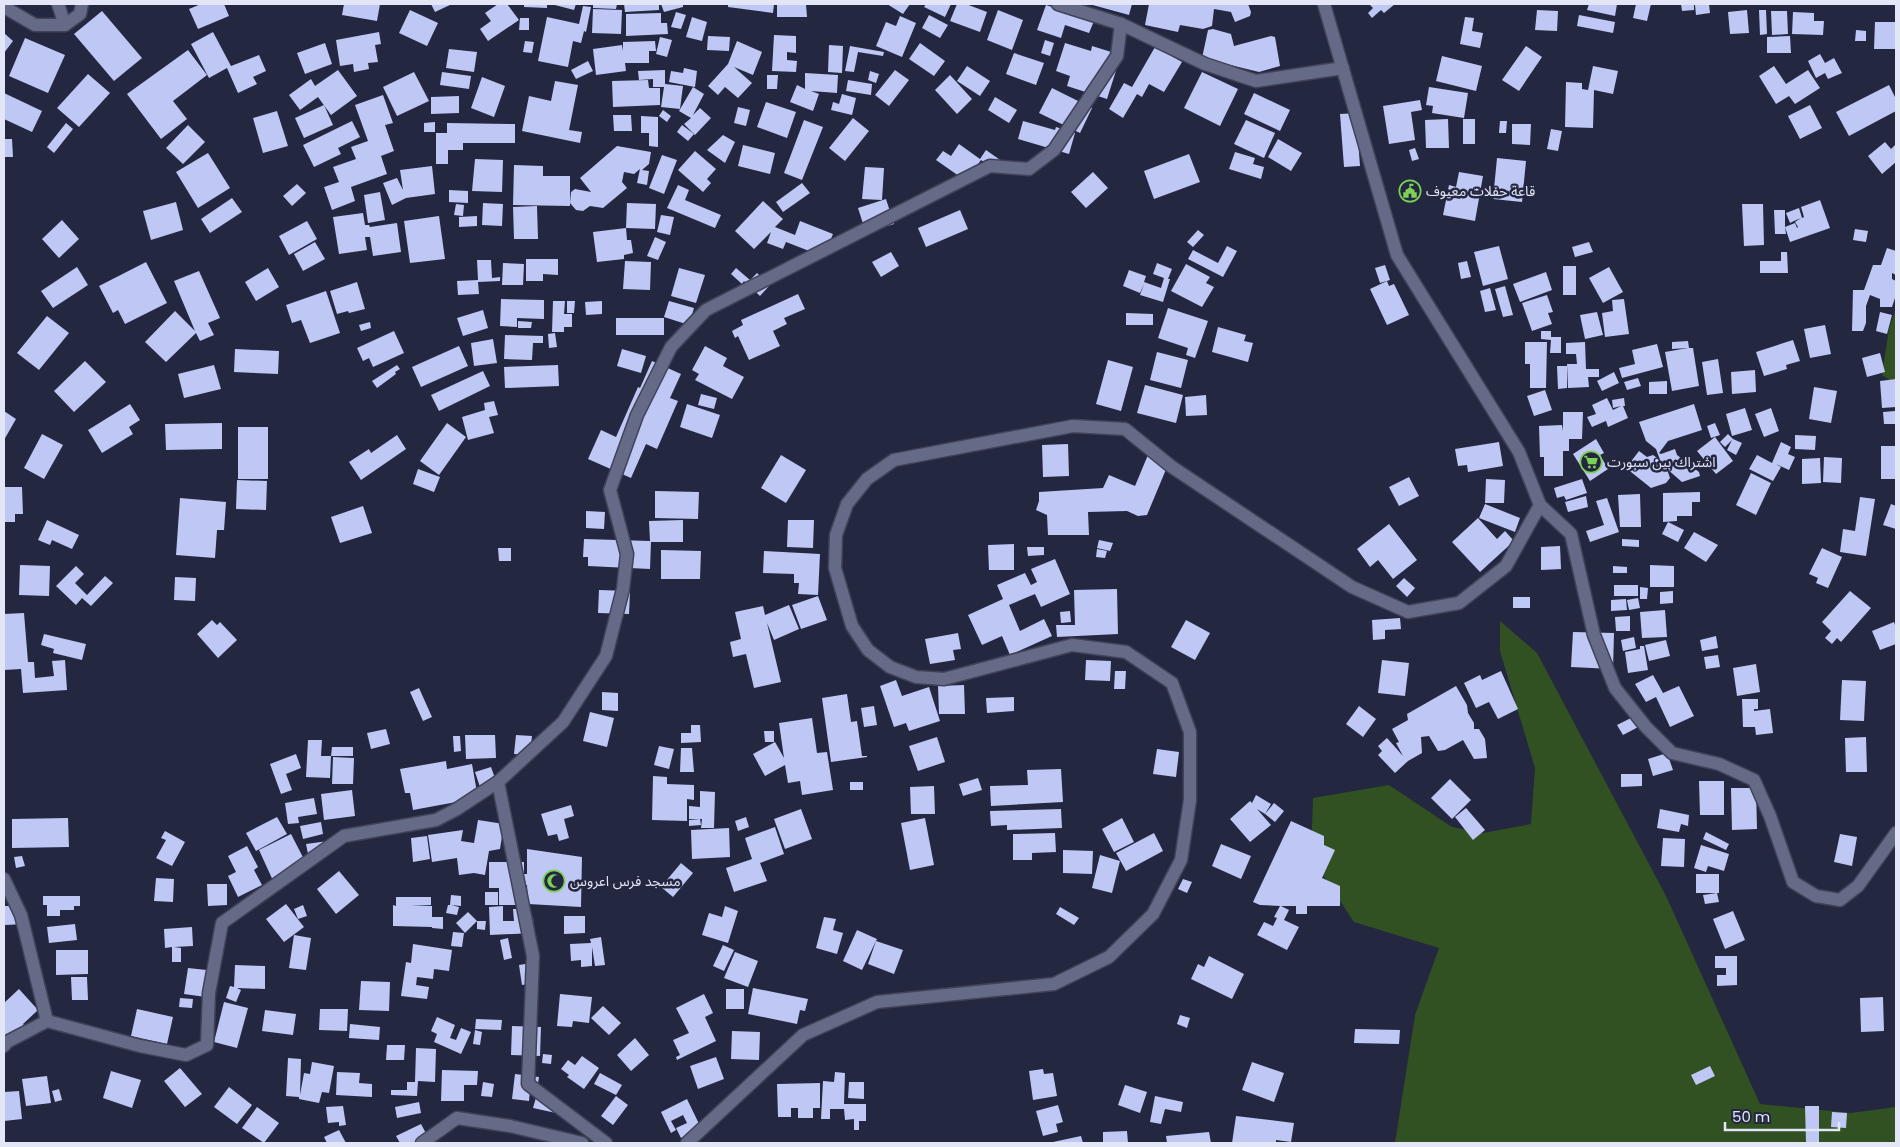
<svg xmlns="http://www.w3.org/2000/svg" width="1900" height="1147" viewBox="0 0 1900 1147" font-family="Poppins,'Noto Sans Arabic',sans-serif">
  <rect width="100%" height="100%" fill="#242740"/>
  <g fill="#315123">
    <polygon points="1896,309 1896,384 1882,375 1889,329"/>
    <polygon points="1500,621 1537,653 1666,896 1760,1104 1851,1113 1896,1107 1896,1143 1395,1143 1415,1015 1439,948 1354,922 1311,857 1313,798 1389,785 1452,827 1483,833 1531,824 1535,768 1500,651"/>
  </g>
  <g fill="#bfc7f5">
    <polygon points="201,4 224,4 229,16 198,29 189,9"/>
    <polygon points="344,4 380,4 377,21 342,15"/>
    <polygon points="431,4 452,4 435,12"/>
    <polygon points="498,4 507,4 519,20 488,41 480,29 491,21 485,13"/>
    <polygon points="524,4 547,4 547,8 524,7"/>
    <polygon points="551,4 576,4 574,10"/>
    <polygon points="593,4 617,4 616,9 593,8"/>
    <polygon points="624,4 659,4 659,10 625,12"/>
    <polygon points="661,4 683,4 683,7 664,12"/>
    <polygon points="728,4 774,4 773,13 728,7"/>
    <polygon points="777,4 806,4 807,17 777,17"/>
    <polygon points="887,4 910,4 903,14"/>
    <polygon points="926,4 951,4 945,17 924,7"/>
    <polygon points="957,4 966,4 987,12 980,32 950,21"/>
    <polygon points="1089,4 1132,4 1129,15"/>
    <polygon points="1149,4 1248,4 1251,12 1250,16 1235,22 1231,12 1214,9 1212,26 1203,29 1180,25 1178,32 1145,25"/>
    <polygon points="1369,4 1395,4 1384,13 1381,10 1372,18 1368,13 1373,8"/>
    <polygon points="1589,4 1617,4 1615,16 1587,10"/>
    <polygon points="1636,4 1651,4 1647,21 1633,18"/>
    <polygon points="1681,4 1694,4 1694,10 1682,11"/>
    <polygon points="1709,4 1710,13 1696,15 1695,5"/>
    <polygon points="1046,5 1094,21 1089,33 1065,25 1061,38 1037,30"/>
    <polygon points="583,6 591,7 586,32 584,31 581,43 573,41 568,67 538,61 547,17 579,24"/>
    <polygon points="593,9 622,10 621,34 592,33"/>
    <polygon points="410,10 438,23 427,46 399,33"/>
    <polygon points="998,10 1023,20 1012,50 987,40"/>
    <polygon points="1537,10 1558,11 1557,31 1535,30"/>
    <polygon points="1747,10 1749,33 1730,34 1728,12"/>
    <polygon points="1759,10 1766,10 1767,34 1760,35"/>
    <polygon points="102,11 142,58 114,81 74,34"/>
    <polygon points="1771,11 1787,11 1788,34 1772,35"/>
    <polygon points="676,12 686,15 681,29 671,27"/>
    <polygon points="1793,12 1814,13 1814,21 1824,21 1823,35 1792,34"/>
    <polygon points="661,13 661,23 667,23 668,34 626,36 626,14"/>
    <polygon points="929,15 948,25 940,38 922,28"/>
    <polygon points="1579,15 1615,22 1613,33 1577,26"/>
    <polygon points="900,16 916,23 902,57 876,46 886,22 896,26"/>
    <polygon points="692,17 707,22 702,41 686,37"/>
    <polygon points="1465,17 1474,18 1472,31 1483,33 1480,48 1460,44"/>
    <polygon points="520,18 529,18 529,30 519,30"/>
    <polygon points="1875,22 1896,22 1896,49 1874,49"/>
    <polygon points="1213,29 1231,34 1234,46 1271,36 1275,37 1280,66 1259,72 1202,58 1208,30"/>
    <polygon points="1856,30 1866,31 1866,41 1855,41"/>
    <polygon points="213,32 231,66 259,55 266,71 253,77 257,84 238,93 227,68 209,78 191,44"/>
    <polygon points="379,32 381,44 375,45 378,62 368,63 369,69 354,72 353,64 340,66 336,40"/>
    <polygon points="4,33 13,41 4,53"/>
    <polygon points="774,35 796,36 796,53 787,52 787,60 797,61 796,72 772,71"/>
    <polygon points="708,36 730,37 729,51 707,50"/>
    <polygon points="1790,36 1791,53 1767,53 1767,37"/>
    <polygon points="660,37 672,40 667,57 656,54"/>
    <polygon points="25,38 65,55 48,93 9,76"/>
    <polygon points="1045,40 1054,43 1050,56 1041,53"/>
    <polygon points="525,41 534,42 532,53 523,52"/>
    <polygon points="655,41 656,51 649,51 649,63 625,63 626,71 596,75 593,49 622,45 623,51 623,42"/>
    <polygon points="737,41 762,52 753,75 734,67 752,83 738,98 725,87 718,95 708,86 728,64"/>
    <polygon points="325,43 332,64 305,74 297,53"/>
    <polygon points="920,43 945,61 934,76 909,59"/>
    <polygon points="1065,43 1091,51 1092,46 1121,55 1107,99 1067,86 1070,76 1056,71"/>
    <polygon points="829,45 843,46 842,73 828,72"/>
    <polygon points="850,46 884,52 883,56 858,52 854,72 845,71"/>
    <polygon points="1526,46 1542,57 1519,91 1502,80"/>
    <polygon points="1155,47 1182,62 1164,92 1149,84 1142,97 1137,94 1123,118 1109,109 1124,83 1132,87"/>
    <polygon points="449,49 477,52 474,72 446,68"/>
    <polygon points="188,50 207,75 173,101 187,119 161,139 127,94"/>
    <polygon points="1014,53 1044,63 1036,85 1006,74"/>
    <polygon points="1820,54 1825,63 1834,58 1842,73 1828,79 1825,73 1816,78 1808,61"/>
    <polygon points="1442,56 1482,66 1476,91 1436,81"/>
    <polygon points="588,61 593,71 576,79 571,70"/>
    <polygon points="967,66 990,81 980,96 957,81"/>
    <polygon points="1593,66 1618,71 1613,94 1594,90 1593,128 1565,127 1566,82 1582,83 1582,89 1588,90"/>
    <polygon points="1774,66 1786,84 1808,70 1820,88 1795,104 1789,96 1776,104 1759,76"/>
    <polygon points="684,68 697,71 695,87 669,82 671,71 683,73"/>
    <polygon points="338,70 357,96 331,115 318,97 300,110 289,95 311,79 315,86"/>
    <polygon points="665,70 665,84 683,86 680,109 661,107 664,87 653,87 653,79 639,80 638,71"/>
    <polygon points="895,70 909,80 889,106 875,95"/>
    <polygon points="870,71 879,74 876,83 868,80"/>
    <polygon points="414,72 429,101 397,116 383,87"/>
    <polygon points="442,72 471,76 469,89 440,85"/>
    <polygon points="1202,72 1238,89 1220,126 1184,108"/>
    <polygon points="805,73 838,75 837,93 811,91 819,94 813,111 790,102 797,85 805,89"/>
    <polygon points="88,74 110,93 79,127 57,108"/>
    <polygon points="767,75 778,75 777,89 767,89"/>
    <polygon points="950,75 972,99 957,114 935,90"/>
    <polygon points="482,77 505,86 494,117 471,108"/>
    <polygon points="648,80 649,88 660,88 660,105 613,107 612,81"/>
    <polygon points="848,80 872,84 871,95 846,91"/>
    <polygon points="555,81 578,85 569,130 582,132 580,143 522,131 529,96 551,101"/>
    <polygon points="1889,85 1896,99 1896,111 1849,136 1836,112"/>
    <polygon points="693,87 704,94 693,115 700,108 711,118 695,135 684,124 691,118 679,111"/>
    <polygon points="1429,87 1468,93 1464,118 1432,113 1433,106 1426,105"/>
    <polygon points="1052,88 1092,108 1080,133 1039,113"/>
    <polygon points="4,93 42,111 32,132 4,119"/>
    <polygon points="1254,93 1290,110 1280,131 1244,114"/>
    <polygon points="842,94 856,98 852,115 831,110 833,102 839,104"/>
    <polygon points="383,95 393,123 385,125 394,151 381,156 387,174 351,187 355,201 332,210 324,187 339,182 333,167 356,159 351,147 368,141 355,105"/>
    <polygon points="459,96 459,113 431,114 431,97"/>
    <polygon points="995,97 1017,110 1009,123 988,110"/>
    <polygon points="1420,100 1422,110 1411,112 1415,140 1389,144 1383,106"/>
    <polygon points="766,102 796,112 787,138 757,127"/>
    <polygon points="324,105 333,125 304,138 295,118"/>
    <polygon points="1810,105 1822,128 1800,139 1788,116"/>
    <polygon points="738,107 750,110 746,126 734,123"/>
    <polygon points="663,110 671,116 667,122 659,116"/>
    <polygon points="277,111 288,146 263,153 253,118"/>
    <polygon points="1356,113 1360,166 1344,167 1340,114"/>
    <polygon points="613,115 631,115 632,131 614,131"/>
    <polygon points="641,116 658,117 658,147 649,146 649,133 641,133"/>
    <polygon points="853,118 869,131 845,161 829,148"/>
    <polygon points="1448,119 1449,148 1426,148 1425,120"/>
    <rect x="1463" y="119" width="12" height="25"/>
    <polygon points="804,120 823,127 802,180 784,173"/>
    <polygon points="1246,120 1275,133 1264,158 1234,144"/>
    <polygon points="352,121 360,137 338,148 341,154 314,167 303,145"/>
    <polygon points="1023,121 1055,130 1056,127 1075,133 1069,154 1018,139"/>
    <polygon points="1500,121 1507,121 1506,133 1499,133"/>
    <polygon points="435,122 435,132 424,132 424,123"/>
    <polygon points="66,123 73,129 54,153 47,147"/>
    <polygon points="447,123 515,124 515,143 463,143 463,150 448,150 448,164 436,164 436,133 447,133"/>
    <polygon points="1512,124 1531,124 1530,145 1512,144"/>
    <polygon points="188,125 205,142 183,164 166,148"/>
    <polygon points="682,125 694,134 688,141 677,132"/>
    <polygon points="1551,129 1562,131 1558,151 1547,149"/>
    <polygon points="723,135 735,142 725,163 707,150"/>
    <polygon points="4,139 12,139 13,157 4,157"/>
    <polygon points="1278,139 1302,153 1291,171 1268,157"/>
    <polygon points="1885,142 1891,149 1896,144 1896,162 1882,174 1868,156"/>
    <polygon points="959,144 980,159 986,150 1003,162 997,171 981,160 966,181 936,160 943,151 951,156"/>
    <polygon points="743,145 775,153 770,174 738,166"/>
    <polygon points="617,146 651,152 649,164 642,170 649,171 647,185 637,183 640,169 634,174 624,172 622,182 627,188 603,208 590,206 583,211 576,210 570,203 571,192 575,189 591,192 580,178"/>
    <polygon points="1415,148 1419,159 1412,161 1409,150"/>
    <polygon points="695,151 716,169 707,179 711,183 703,192 678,170"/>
    <polygon points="1235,152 1255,158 1253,164 1264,167 1261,179 1229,169"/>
    <polygon points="208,153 230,188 198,208 176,172"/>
    <polygon points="1189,154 1200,182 1154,199 1144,171"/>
    <polygon points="662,155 677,160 664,194 649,188"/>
    <polygon points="1497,158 1526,161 1522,202 1493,199"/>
    <polygon points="475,159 503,160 502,192 472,191"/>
    <polygon points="514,165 543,166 543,176 570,176 570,206 513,205"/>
    <polygon points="432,166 435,194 406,198 392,205 383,183 397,178 403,190 400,170"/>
    <polygon points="865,167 884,168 882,200 862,199"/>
    <polygon points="1093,172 1108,188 1086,208 1071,192"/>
    <polygon points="1459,172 1483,176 1475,221 1443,215 1449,185 1456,187"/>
    <polygon points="802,183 810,193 783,212 776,202"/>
    <polygon points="297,184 306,193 292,206 283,196"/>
    <polygon points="678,185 689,190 685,200 721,215 715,228 667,208"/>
    <polygon points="449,190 468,191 468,203 449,202"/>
    <polygon points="380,192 385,220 368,223 364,195"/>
    <polygon points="232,198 242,212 210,233 201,219"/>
    <polygon points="886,199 894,224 866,233 858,208"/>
    <polygon points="1820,200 1830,228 1790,242 1785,227 1786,234 1775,234 1774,210 1785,210 1785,227 1795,223 1797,228 1798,227 1795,222 1801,218 1794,221 1794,220 1794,221 1790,223 1786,213 1799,208 1802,218 1804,217 1801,207"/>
    <polygon points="763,201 783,219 775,227 795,235 800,221 833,234 828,246 821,244 817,254 786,242 783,249 767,243 771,232 754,249 735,231"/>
    <polygon points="176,202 183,230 151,240 143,211"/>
    <polygon points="483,203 503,204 502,226 482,225"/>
    <polygon points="627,203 656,204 655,229 626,228"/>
    <polygon points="456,204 464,205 463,216 454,215"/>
    <polygon points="1742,204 1763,204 1764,245 1744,246"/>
    <polygon points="537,206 538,239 514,239 513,207"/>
    <polygon points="960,210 968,229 926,247 918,228"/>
    <polygon points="363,213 365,225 369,225 370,227 397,223 401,252 373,256 370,237 365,237 367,250 339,254 333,217"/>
    <polygon points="661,215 674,217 670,235 657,232"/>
    <polygon points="439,216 445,259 410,263 404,221"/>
    <polygon points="477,216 477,226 459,227 459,217"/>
    <polygon points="62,220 79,239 59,258 42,239"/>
    <polygon points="307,221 317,239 289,255 279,236"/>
    <polygon points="626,228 627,240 631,240 633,253 624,255 624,259 597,262 593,232"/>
    <polygon points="1855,229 1868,231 1866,242 1853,240"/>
    <polygon points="1198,230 1204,235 1193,247 1187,242"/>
    <polygon points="655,237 666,242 658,260 647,256"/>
    <polygon points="315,242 325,259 303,271 294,254"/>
    <polygon points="1589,242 1593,252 1575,257 1572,247"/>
    <polygon points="1227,246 1237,251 1223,277 1188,259 1193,250 1218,263"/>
    <polygon points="1499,246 1508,279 1483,286 1474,252"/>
    <polygon points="1887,248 1896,251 1896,275 1892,273 1892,279 1896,281 1896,295 1892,307 1880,307 1880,299 1870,295 1866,306 1866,323 1863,331 1852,331 1853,290 1864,290 1873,265 1881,265"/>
    <polygon points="891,252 899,266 881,277 872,262"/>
    <polygon points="1781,252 1787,252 1788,273 1760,273 1760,261 1781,261"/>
    <polygon points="526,259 558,259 558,275 543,274 543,281 526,281"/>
    <polygon points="477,260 491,260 492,278 500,277 500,281 478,282 479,294 458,295 457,281 478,280"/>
    <polygon points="625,261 651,262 650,290 623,289"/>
    <polygon points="1467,261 1471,277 1461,279 1458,263"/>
    <polygon points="146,262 167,303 125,324 118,310 113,313 99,286"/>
    <polygon points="503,263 524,264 523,285 502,285"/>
    <polygon points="1157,263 1172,269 1168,279 1170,279 1163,302 1140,295 1144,284 1140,293 1123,286 1129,270 1146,276 1144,282 1161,288 1164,278 1153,274"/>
    <polygon points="1186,264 1210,277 1206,283 1214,287 1202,307 1171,291"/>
    <polygon points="1385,265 1390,280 1380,283 1375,268"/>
    <rect x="1563" y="266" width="13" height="29"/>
    <polygon points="77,267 88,285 53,308 41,291"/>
    <polygon points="1609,267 1623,292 1603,303 1589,278"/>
    <polygon points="268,268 279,287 256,301 245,282"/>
    <polygon points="679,268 705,275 696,303 671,296"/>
    <polygon points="736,268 750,280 757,273 770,285 760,296 744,281 742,284 731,274"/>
    <polygon points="199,271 220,318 208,323 214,335 200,341 196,333 166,362 145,342 175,311 195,331 174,281"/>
    <polygon points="1546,272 1552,290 1520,302 1513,284"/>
    <polygon points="1387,281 1389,286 1394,284 1409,315 1387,325 1370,289"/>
    <polygon points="357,282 365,309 349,313 348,311 337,314 330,291"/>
    <polygon points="1505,286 1513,315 1503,317 1495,289"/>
    <polygon points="1490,288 1496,310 1485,312 1480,291"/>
    <polygon points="326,291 340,333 310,343 301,320 292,323 286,305"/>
    <polygon points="798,294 805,309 784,318 787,324 773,331 780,346 749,360 738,336 735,338 732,331 743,325 741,320"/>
    <polygon points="1547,295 1553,312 1548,313 1552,324 1532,331 1522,303"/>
    <polygon points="501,299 544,300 544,319 517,318 517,327 500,326"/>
    <polygon points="1624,299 1629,334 1605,337 1602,313 1613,311 1612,300"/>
    <polygon points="553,301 565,301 564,314 572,314 572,327 564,327 564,332 552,332"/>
    <polygon points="567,301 575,301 574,313 567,313"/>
    <polygon points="602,301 602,314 586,315 585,302"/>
    <polygon points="669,301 694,308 689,325 664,317"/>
    <polygon points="1168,308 1208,321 1195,358 1186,355 1188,348 1158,338"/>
    <polygon points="483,310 488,328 463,336 457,318"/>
    <polygon points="1597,312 1603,335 1585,339 1580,315"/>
    <polygon points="1880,312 1892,315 1887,334 1876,331"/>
    <polygon points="1126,313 1153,314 1153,325 1126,325"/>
    <polygon points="47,316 69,333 39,370 17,353"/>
    <rect x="616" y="318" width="48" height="17"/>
    <polygon points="518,321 532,322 531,328 518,328"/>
    <polygon points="370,322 371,328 361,331 359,325"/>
    <polygon points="1825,325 1831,354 1810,358 1804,329"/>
    <polygon points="1218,327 1246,335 1244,341 1253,343 1248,362 1212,352"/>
    <polygon points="394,331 404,353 373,367 369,358 363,361 357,348"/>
    <polygon points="1541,331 1551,331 1551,337 1561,337 1561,353 1550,353 1551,340 1541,339"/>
    <polygon points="555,333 557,347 549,348 548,334"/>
    <polygon points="505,335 543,336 543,343 533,343 532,360 504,359"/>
    <polygon points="493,339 497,363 474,366 471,343"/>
    <polygon points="1793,340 1800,361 1786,365 1787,369 1764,376 1756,352"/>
    <polygon points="1688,341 1689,348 1672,349 1672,342"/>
    <polygon points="1525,342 1547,342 1546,388 1530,388 1530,364 1525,364"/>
    <polygon points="1585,342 1586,369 1599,369 1599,377 1588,377 1589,387 1568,388 1567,364 1577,364 1576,354 1566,354 1566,343"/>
    <polygon points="1657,344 1663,367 1622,378 1619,368 1635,364 1632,350"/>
    <polygon points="459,346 468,366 421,387 412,367"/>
    <polygon points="705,346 727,358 723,366 744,377 732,399 695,380 699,374 692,370"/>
    <polygon points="1688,348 1693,348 1699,386 1672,391 1665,352"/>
    <polygon points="235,349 279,351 278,374 234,372"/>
    <polygon points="622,349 646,356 641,373 617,366"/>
    <polygon points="1157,352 1188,360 1181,388 1150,380"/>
    <polygon points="1880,353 1885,372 1867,377 1862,358"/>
    <polygon points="1718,359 1723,393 1707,395 1702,362"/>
    <polygon points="1108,360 1133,367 1121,411 1096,404"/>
    <polygon points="85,361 106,382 74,412 54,391"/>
    <polygon points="652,361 681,374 670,398 678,401 657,449 646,444 631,478 588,459 601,430 616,437 638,387 640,388"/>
    <polygon points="214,365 221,389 184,398 178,374"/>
    <polygon points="397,365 400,369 395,372 396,374 377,388 372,381"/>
    <polygon points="558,365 559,386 505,388 504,367"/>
    <polygon points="1557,366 1567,366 1567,388 1558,389"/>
    <polygon points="1755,370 1756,392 1732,394 1731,372"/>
    <polygon points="483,371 490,386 439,411 431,395"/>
    <polygon points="1614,372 1619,383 1602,391 1597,381"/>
    <polygon points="1638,378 1641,386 1627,390 1624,382"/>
    <polygon points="1896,379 1896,407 1882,408 1880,381"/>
    <polygon points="1667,381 1667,394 1649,394 1649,382"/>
    <polygon points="1145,385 1183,395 1176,423 1137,413"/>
    <polygon points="1814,387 1837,391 1831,423 1809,419"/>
    <polygon points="1545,390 1552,410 1534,416 1527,396"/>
    <polygon points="701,394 717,398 714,409 698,405"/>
    <polygon points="1206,395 1207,415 1186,416 1185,397"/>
    <polygon points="1607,398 1613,410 1621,406 1613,408 1612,400 1624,398 1625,406 1623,406 1628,418 1608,427 1606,421 1592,427 1587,417 1596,414 1592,405"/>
    <polygon points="494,401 498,415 489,417 494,433 468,440 462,417 485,410 484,403"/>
    <polygon points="130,404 140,420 129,427 133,434 102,453 88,430"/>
    <polygon points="687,404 720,415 712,438 680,427"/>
    <polygon points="1694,404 1702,430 1668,441 1659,453 1661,454 1675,449 1677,455 1699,472 1700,476 1682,482 1667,469 1670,478 1666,483 1651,488 1626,468 1639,451 1647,457 1653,455 1660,460 1656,449 1646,441 1639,422"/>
    <polygon points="1745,408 1752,430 1732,436 1726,414"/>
    <polygon points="1771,408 1779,431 1764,437 1755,414"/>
    <polygon points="4,411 16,419 4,440"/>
    <polygon points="1895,411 1896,424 1884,424 1883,412"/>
    <polygon points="1563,412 1583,412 1582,439 1569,439 1569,451 1563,451 1563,476 1544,476 1544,457 1540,457 1539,426 1562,425 1563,431"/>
    <polygon points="222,423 222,449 166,450 165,424"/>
    <polygon points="447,423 466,437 439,475 420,461"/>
    <polygon points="1715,423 1720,435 1711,438 1707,426"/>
    <rect x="238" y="427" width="30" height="52"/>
    <polygon points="42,434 63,445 44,479 24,468"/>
    <polygon points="1728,434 1733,439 1742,443 1736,455 1727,450 1732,440 1725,447 1720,442"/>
    <polygon points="397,435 406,449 361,480 349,462 369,449 371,453"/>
    <polygon points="1795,435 1816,436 1815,450 1795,449"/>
    <polygon points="1715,437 1733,461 1716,474 1697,451"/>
    <polygon points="1596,439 1604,453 1600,455 1608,469 1590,481 1573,454"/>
    <polygon points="1499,442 1503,466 1468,472 1467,465 1458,466 1455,449"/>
    <polygon points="1781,442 1791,447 1788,454 1795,457 1789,470 1776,464 1781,467 1773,481 1749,469 1757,455 1772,463"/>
    <polygon points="1068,444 1069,476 1043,477 1042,445"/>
    <rect x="1881" y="446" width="15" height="33"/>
    <polygon points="1150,450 1156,453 1153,461 1167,467 1147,515 1138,516 1127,511 1088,512 1089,535 1048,535 1047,515 1036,510 1039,501 1039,492 1103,488 1109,475 1135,486"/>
    <polygon points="781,455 806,470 786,503 761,488"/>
    <polygon points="1824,457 1842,458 1841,483 1823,482"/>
    <polygon points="1820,458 1821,483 1802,484 1802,459"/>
    <polygon points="418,469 440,477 434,492 413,484"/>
    <polygon points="1751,473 1771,483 1756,515 1736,505"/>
    <polygon points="1409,477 1419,496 1399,506 1389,487"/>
    <polygon points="1486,479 1505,480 1504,503 1485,503"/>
    <polygon points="1582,479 1587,493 1566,500 1564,496 1557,498 1554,488"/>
    <polygon points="237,480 267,481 266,510 236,509"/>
    <polygon points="4,487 22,487 23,514 15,514 15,522 4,522"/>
    <polygon points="655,491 699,492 698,519 655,518"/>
    <polygon points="1700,492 1700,502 1692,502 1692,516 1677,516 1677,521 1663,522 1663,493"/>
    <polygon points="1640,494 1641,527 1620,527 1618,495"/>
    <polygon points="1586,496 1588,507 1568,512 1565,502"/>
    <polygon points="1860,497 1875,499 1866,556 1840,552 1843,529 1855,531"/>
    <polygon points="180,498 226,502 224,530 217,530 215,558 176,555"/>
    <polygon points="1607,498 1619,532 1590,542 1586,531 1604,525 1596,501"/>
    <polygon points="1485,504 1520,518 1515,532 1479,518"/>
    <polygon points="1891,504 1896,506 1896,529 1883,525"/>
    <polygon points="363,506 372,533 340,543 331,517"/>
    <polygon points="586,511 605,512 604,529 586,528"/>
    <polygon points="1478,518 1497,539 1505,531 1514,541 1480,572 1452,542"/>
    <polygon points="47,520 79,535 72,549 52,540 50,545 38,540"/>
    <polygon points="683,520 683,542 651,542 650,569 588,566 588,557 583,557 584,539 650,541 649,521"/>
    <polygon points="788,520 814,520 813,548 787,547"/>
    <polygon points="1668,522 1684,530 1678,542 1662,534"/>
    <polygon points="1389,524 1417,560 1393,579 1378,560 1370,567 1357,549"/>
    <polygon points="1694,532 1718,545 1706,562 1684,548"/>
    <polygon points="1622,539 1639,540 1639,547 1622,546"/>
    <polygon points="1099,540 1113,543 1110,551 1097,548"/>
    <polygon points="1014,544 1014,570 989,570 988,545"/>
    <polygon points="1560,546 1561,569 1541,570 1541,547"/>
    <polygon points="1027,547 1044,547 1044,555 1028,556"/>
    <polygon points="498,548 511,548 511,561 499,561"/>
    <polygon points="1822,548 1842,557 1828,588 1816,583 1818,578 1809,574"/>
    <polygon points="1097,549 1107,551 1105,558 1096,557"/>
    <polygon points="661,550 701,551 700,579 661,579"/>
    <polygon points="764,551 820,554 818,595 798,594 799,583 794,583 794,574 763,573"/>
    <polygon points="1055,559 1070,594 1041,607 1035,594 1009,605 1020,631 1044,619 1052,636 1010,655 1002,636 982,645 968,615 1003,599 997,585 1025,573 1031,585 1037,582 1031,569"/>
    <polygon points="20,565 50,566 49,596 19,595"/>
    <polygon points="1650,565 1674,566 1674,587 1650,587"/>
    <polygon points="76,566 84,574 75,583 87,595 105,576 113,583 91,606 82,598 76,605 56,586"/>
    <polygon points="1613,566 1627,567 1627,573 1613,573"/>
    <polygon points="175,577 196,578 195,601 174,600"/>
    <polygon points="1404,578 1415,588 1407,597 1396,586"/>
    <rect x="1614" y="585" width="24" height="11"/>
    <polygon points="1640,587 1648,588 1647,599 1640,599"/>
    <polygon points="1117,589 1118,634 1057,637 1056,625 1075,625 1074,590"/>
    <polygon points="599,590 630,591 629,614 598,613"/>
    <polygon points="1673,591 1673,603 1660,604 1660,592"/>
    <polygon points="1850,591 1871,608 1841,642 1837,638 1832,644 1825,638 1831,631 1822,622"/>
    <polygon points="818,596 827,620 801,629 792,605"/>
    <rect x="1513" y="597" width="17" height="11"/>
    <polygon points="1638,598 1640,608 1629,610 1627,600"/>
    <polygon points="1626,599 1627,610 1611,611 1611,600"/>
    <polygon points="789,605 799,629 774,640 767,623 781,682 754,688 746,654 733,657 730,642 741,639 735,612 763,606 765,615"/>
    <polygon points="1665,610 1667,637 1642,638 1640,612"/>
    <polygon points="1070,611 1071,622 1061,623 1060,612"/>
    <polygon points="24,613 28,662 34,662 35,678 54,676 52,661 65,660 67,690 23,693 21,669 4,670 4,614"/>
    <polygon points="1630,616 1630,631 1616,631 1615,617"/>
    <polygon points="1400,618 1401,629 1385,630 1385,639 1373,640 1372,620"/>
    <polygon points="212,620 217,625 220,622 237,640 218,658 197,634"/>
    <polygon points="1186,620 1210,633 1195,660 1171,647"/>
    <polygon points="1894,622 1896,628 1896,644 1880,650 1872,631"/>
    <polygon points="1573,632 1614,633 1613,669 1571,667"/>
    <polygon points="958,633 961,649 953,650 955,660 930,664 925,639"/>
    <polygon points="44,634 86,644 82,660 53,653 54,649 41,645"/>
    <polygon points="1716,636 1718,648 1702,651 1700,640"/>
    <polygon points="1634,637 1636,648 1623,651 1621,640"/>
    <polygon points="1666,640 1670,656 1649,661 1645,645"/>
    <polygon points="1640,646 1644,646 1648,670 1628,673 1625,652 1640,649"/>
    <polygon points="1718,655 1720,667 1706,669 1704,657"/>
    <polygon points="1086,660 1111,661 1110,681 1085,680"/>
    <polygon points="1382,660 1409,663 1405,696 1378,693"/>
    <polygon points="1756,664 1760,692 1737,696 1733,668"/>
    <polygon points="1115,671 1126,671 1125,689 1114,689"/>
    <polygon points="1501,671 1518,709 1498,719 1489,702 1476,708 1464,683 1480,675 1482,680"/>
    <polygon points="1653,675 1663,693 1679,686 1694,716 1670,727 1656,697 1646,702 1635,684"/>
    <polygon points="896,680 902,696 929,687 940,721 909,731 906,723 894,727 880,686"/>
    <polygon points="1842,680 1866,681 1864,721 1840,720"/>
    <polygon points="964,685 965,714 939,714 938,686"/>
    <polygon points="1456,686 1467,705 1468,713 1474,723 1474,729 1479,729 1485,739 1487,758 1474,759 1463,740 1445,750 1438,751 1429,736 1421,737 1422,753 1408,761 1395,773 1378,755 1382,751 1378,746 1387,738 1403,756 1396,743 1399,742 1392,729 1408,720 1407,714"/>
    <polygon points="419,688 432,717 423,721 410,692"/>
    <polygon points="602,692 618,693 618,711 602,710"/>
    <polygon points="847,694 851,722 857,721 862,756 867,756 867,757 831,762 822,698"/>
    <polygon points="1014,697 1014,711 987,713 986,698"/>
    <polygon points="1742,699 1758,699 1758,709 1754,709 1754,711 1770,709 1773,733 1756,735 1755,727 1743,727"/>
    <polygon points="874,706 877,725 864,727 861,708"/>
    <polygon points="1359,706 1376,719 1363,737 1346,724"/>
    <polygon points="590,712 614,718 607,747 583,741"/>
    <polygon points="1639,714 1644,724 1623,735 1617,725"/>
    <polygon points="812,718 817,753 827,752 833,790 802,795 800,781 788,783 785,765 765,776 753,754 775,742 784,758 779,723"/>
    <polygon points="691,725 700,725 701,742 681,743 681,733 691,733"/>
    <polygon points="386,729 390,744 371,749 367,733"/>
    <polygon points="764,731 774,731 774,742 765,742"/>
    <polygon points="465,735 495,735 496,758 466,759"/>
    <polygon points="516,735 532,736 530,755 514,754"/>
    <polygon points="453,736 460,736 461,751 454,752"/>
    <polygon points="937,737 945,762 918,771 909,746"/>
    <polygon points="1866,737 1867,772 1846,772 1845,738"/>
    <polygon points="308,740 322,740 321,756 331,756 330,778 306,777"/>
    <polygon points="659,746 674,749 669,769 654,765"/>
    <polygon points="332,747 353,747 353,756 331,756"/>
    <polygon points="681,748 692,748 694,772 680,772"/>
    <polygon points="1157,749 1179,752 1176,777 1153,774"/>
    <polygon points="1667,753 1673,770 1653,776 1648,759"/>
    <polygon points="296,754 301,768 286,774 292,790 281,794 270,764"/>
    <polygon points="333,757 354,758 353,784 332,784"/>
    <polygon points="446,761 447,769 472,764 478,798 413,810 410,793 405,793 400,769"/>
    <polygon points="491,767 496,781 480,787 475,772"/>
    <polygon points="1061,769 1063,802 991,806 990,786 1028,785 1027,770"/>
    <polygon points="1621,774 1642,774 1642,786 1621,787"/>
    <polygon points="653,776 667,777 667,784 694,785 694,800 687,799 687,821 652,820"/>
    <polygon points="978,778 982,790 963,796 959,784"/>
    <polygon points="1450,779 1471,800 1452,819 1431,798"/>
    <polygon points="1699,781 1724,781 1724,815 1700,815"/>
    <rect x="850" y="782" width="13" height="8"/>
    <polygon points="934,786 935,814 911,814 910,787"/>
    <polygon points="1731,788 1756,788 1757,829 1732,830"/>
    <polygon points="352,790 355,816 324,820 321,794"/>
    <polygon points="700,791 715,792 714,828 701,828 702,819 689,819 689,806 700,807"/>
    <polygon points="1256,795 1271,804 1265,814 1257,809 1271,825 1250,842 1230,819 1250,801 1252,803"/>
    <polygon points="314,798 317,814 298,817 299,823 288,824 285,803"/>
    <polygon points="1274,803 1284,811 1275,822 1265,814"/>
    <polygon points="571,805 574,816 564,819 569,838 559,841 557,834 548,836 541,814"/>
    <polygon points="1466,808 1485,830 1473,840 1455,817"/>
    <polygon points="801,809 812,839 785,849 774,819"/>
    <polygon points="1061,809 1062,828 1007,830 1007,825 991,826 990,811"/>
    <polygon points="1660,809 1689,815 1688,826 1681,824 1679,832 1657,828"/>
    <polygon points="277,817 287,834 256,851 246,833"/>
    <polygon points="746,817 749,827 738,831 735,821"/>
    <polygon points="68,818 69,847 12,848 12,819"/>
    <polygon points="925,818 934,865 910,870 901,823"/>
    <polygon points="1122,818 1134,842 1114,852 1102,829"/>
    <polygon points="700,819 701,825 689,826 689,820"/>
    <polygon points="478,820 504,824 500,849 489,851 485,875 474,873 459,875 457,858 432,862 428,835 463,830 461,841 474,843"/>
    <polygon points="1291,821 1324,836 1324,845 1335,850 1322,878 1340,886 1340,906 1307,906 1307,914 1296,914 1296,906 1281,906 1289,910 1284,920 1299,927 1287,950 1257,935 1264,922 1273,926 1277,918 1274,917 1280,906 1260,905 1253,902"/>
    <polygon points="321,822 323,834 303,839 300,826"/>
    <polygon points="775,827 784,854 760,863 767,881 734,892 726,868 752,859 745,838"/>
    <polygon points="729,828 730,857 692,859 691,830"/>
    <polygon points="165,831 185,842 172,866 156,858 166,840 161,838"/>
    <polygon points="1706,832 1729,844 1726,850 1703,839"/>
    <polygon points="1055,833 1056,852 1032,853 1032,860 1013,860 1013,834"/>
    <polygon points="1154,833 1163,851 1126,871 1116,853"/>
    <polygon points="291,834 309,869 275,885 259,850"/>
    <polygon points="1840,834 1857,837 1852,866 1834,862"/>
    <polygon points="427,836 430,859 413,862 411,838"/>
    <polygon points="1663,838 1685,839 1684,867 1661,866"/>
    <polygon points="328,841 330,851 308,854 306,844"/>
    <polygon points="1221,844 1251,856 1241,879 1212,866"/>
    <polygon points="1701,845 1729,854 1724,871 1708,866 1706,872 1694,868"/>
    <polygon points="247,846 258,867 254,870 262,885 238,897 228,876 236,872 228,856"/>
    <polygon points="527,849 582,857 581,907 528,904 527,885 521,885 521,905 499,905 499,888 489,888 489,862 524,862 524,874 527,874"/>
    <polygon points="1063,850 1093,851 1092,874 1063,873"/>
    <polygon points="1100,855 1120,861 1112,893 1092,888"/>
    <polygon points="22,856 25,866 16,868 14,857"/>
    <polygon points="681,863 693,873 673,897 661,887"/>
    <polygon points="339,871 359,895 336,914 317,889"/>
    <rect x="1696" y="874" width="23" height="19"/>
    <polygon points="156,878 174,879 173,902 154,901"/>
    <polygon points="1183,879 1192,882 1187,893 1178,889"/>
    <polygon points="207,884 227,884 227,905 208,906"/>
    <rect x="485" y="892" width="13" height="13"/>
    <polygon points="1717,893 1719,902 1705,904 1703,895"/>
    <polygon points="451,895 461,896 461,906 451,905 459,907 457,915 446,913 448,905 450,905"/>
    <polygon points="43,896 80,896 80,906 74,906 74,910 60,910 60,916 47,916 47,905 43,905"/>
    <polygon points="396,897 431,897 431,905 411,906 432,906 432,917 443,917 443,929 432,928 432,927 393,926 393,905 396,906"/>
    <polygon points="286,904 304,927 284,942 266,919"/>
    <polygon points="303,905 307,916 298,919 294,909"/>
    <polygon points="4,906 25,906 26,924 5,925"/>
    <polygon points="503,906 503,921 514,921 513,909 523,909 523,918 533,917 534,933 490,935 489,907"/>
    <polygon points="725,906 738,911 728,943 702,935 709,913 722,917"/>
    <polygon points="1060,907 1079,918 1074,925 1056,914"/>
    <polygon points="1733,911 1745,940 1725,949 1713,919"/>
    <polygon points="468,912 477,921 465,933 456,923"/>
    <polygon points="564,916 585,916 585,933 564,934"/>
    <polygon points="824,917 836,919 833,930 843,933 837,954 816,948"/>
    <polygon points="477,921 486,921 485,930 477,929"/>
    <polygon points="75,924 77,940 49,943 47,927"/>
    <polygon points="192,927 193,946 174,947 181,948 181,962 172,962 172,947 165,948 164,929"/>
    <polygon points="857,930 877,939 862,970 843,961"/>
    <polygon points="453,932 464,933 462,947 451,946"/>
    <polygon points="294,935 311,938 306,970 289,968"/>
    <polygon points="601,937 605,965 595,966 592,947 592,966 581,967 581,960 571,961 570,944 591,943 590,939"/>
    <polygon points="508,938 512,958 504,960 500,940"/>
    <polygon points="876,941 903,950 894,974 868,964"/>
    <polygon points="413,944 452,950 449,971 434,969 433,979 417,977 416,985 429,987 427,999 401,996 406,962 411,963"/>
    <polygon points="723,945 734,950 724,971 713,966"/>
    <polygon points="56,950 88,950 88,974 56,975"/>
    <polygon points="735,952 758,961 748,987 724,978"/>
    <polygon points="1209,956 1244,974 1232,999 1191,979 1198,964 1204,967"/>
    <polygon points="1715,956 1737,956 1737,985 1717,986 1717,975 1726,975 1726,968 1715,968"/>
    <polygon points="532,963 535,983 522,985 519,965"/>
    <polygon points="235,965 265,966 265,989 237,988 241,990 236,1002 226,998 230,986 234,987"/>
    <polygon points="188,968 216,971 213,998 184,994"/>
    <polygon points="71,977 87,977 88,1000 72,1000"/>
    <polygon points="361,981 390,982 389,1011 359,1010"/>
    <polygon points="753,988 808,999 805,1011 800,1010 797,1024 748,1014"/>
    <polygon points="19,989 38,1010 23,1024 28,1030 4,1038 4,1003"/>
    <rect x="726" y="989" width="18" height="20"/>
    <polygon points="560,994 592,997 589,1023 573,1021 572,1027 557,1026"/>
    <polygon points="704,994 713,1013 705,1017 716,1041 677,1060 676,1057 680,1055 673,1040 689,1033 676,1008"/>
    <polygon points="1883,997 1884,1031 1861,1032 1860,998"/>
    <polygon points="180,998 193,999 192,1008 179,1007"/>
    <polygon points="224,1002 248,1008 237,1048 214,1042"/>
    <polygon points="603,1006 621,1023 609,1035 591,1018"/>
    <polygon points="137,1009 173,1017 167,1044 131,1036"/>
    <polygon points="320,1009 348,1009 347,1031 319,1030"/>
    <polygon points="265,1010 296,1014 293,1035 262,1031"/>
    <polygon points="1180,1015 1190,1018 1187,1028 1177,1024"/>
    <polygon points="437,1017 455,1025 450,1038 456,1040 461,1028 471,1032 461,1054 434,1042 437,1034 431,1031"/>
    <polygon points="476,1019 502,1020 501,1030 475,1029"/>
    <polygon points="350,1024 380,1027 379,1040 349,1038"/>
    <polygon points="512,1026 541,1027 540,1056 511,1055"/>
    <polygon points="1355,1029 1400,1030 1399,1044 1354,1043"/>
    <polygon points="475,1030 482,1032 480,1045 473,1044"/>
    <polygon points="732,1031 760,1032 759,1060 731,1059"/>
    <polygon points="635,1038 649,1055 631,1071 617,1055"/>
    <polygon points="387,1045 405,1045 404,1060 386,1060"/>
    <polygon points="416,1048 436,1049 435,1082 418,1081 417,1096 391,1095 391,1090 407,1090 407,1082 415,1082"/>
    <polygon points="543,1054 552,1055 551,1064 542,1063"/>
    <polygon points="582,1056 599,1068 584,1089 567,1077 569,1075 561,1069 568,1060 575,1065"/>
    <polygon points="716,1057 724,1079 698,1089 690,1066"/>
    <polygon points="288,1058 301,1059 300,1095 304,1073 310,1074 312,1062 334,1066 329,1093 322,1092 319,1103 299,1099 299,1097 286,1096"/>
    <polygon points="1252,1062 1284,1073 1274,1102 1242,1090"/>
    <polygon points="1710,1066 1715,1076 1696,1085 1691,1075"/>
    <polygon points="180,1068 202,1094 185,1107 164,1081"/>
    <polygon points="1043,1069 1044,1074 1053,1073 1057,1096 1033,1100 1029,1071"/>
    <polygon points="442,1070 478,1071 477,1085 464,1085 464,1101 441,1101"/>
    <polygon points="111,1071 141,1080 132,1108 103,1098"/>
    <polygon points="337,1072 360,1073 359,1083 372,1084 372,1097 336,1095"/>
    <polygon points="835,1072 845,1073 844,1104 866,1104 866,1121 859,1121 859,1130 854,1130 854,1119 845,1120 844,1109 830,1109 830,1119 821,1119 823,1081 834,1082"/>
    <polygon points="600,1073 622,1085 616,1095 594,1084"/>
    <polygon points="515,1074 539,1077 537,1090 530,1089 529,1101 512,1099"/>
    <polygon points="47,1076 51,1103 26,1106 22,1079"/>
    <polygon points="483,1082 494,1084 492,1097 481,1096"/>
    <polygon points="849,1082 864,1082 864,1099 848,1098"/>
    <polygon points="820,1083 820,1108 813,1108 813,1118 798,1118 798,1108 791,1108 791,1117 778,1117 777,1084"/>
    <polygon points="1125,1085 1147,1092 1140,1113 1118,1105"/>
    <polygon points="229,1087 252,1105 237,1124 214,1107"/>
    <polygon points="59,1089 62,1100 55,1102 52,1091"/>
    <polygon points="19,1091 22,1119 4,1121 4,1092"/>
    <polygon points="537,1094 559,1099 556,1113 533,1108"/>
    <polygon points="616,1096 628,1105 613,1125 601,1116"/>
    <polygon points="1155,1096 1183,1102 1181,1112 1165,1109 1161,1124 1150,1122"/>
    <polygon points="687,1099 701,1128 681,1138 676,1128 687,1123 683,1115 671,1121 676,1130 671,1133 661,1112"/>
    <polygon points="419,1102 421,1113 397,1118 395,1107"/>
    <polygon points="1058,1105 1063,1122 1056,1124 1058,1132 1043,1136 1036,1111"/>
    <polygon points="343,1106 346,1125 339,1126 339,1122 328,1123 326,1107"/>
    <polygon points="1805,1106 1819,1106 1819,1143 1806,1143"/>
    <polygon points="257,1107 279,1123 264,1143 242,1128"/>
    <polygon points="1832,1112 1847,1113 1846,1128 1831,1127"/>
    <polygon points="1236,1116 1294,1123 1291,1142 1276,1140 1276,1143 1232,1143"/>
    <polygon points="421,1124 429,1139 421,1143 400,1143 396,1136"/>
    <polygon points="339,1130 346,1143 327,1143 324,1137"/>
    <polygon points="1127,1131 1128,1143 1103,1143 1103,1132"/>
    <polygon points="1209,1132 1211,1143 1167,1143 1166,1136"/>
    <polygon points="1081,1136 1083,1143 1053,1143 1053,1142"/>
  </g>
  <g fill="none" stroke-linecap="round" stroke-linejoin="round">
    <g stroke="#404358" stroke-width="15">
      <g id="minor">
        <polyline points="58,4 65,25"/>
        <polyline points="1058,4 1121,24 1205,64 1256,81 1343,68"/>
        <polyline points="4,7 35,25 65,25 80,14 82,4"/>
        <polyline points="1540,505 1571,534 1594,635 1615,688 1646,727 1672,753 1719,764 1754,780 1770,816 1793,882 1816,896 1840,900 1858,886 1896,833"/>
        <polyline points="4,879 21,915 47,1021"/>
        <polyline points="4,1046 7,1042 47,1021 140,1046 186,1055 207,1045 209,993 222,923 344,836 436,820 457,809 498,782"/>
        <polyline points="606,1143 528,1084 533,956 498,782 563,722 606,656 623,589 627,554 610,490 637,415 671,347 706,310 990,166 1029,169 1054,150 1117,56 1121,24"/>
      </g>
    </g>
    <g stroke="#404358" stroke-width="15">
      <g id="tertiary">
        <polyline points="422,1143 457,1118 510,1126 582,1143"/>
        <polyline points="687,1143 803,1035 877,1002 1054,984 1109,957 1153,914 1181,860 1190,800 1190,732 1172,683 1126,652 1072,645 944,679 916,677 890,667 868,650 852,626 835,568 836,535 847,504 867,479 894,460 1073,426 1125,429 1172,467 1352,587 1408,612 1459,603 1506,566 1540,505 1519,452 1397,255 1324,4"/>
      </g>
    </g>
    <use href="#minor" stroke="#656a87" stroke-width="12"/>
    <use href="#tertiary" stroke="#656a87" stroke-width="12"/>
  </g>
  <defs>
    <g id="civic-ring" transform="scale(1.125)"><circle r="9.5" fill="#242740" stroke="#7dd154" stroke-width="1.5"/><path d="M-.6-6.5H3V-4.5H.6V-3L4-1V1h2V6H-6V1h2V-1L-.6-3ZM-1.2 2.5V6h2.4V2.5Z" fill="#7dd154"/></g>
    <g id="supermarket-ring" transform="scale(1.125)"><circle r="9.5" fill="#242740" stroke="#7dd154" stroke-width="1.5"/><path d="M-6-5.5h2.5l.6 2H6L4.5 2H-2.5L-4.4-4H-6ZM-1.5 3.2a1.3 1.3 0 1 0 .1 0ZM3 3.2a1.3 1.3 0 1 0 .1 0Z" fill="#7dd154"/></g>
    <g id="mosque-ring" transform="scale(1.125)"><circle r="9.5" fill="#242740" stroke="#7dd154" stroke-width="1.5"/><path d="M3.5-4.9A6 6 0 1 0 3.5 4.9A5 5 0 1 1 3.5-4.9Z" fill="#7dd154"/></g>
  </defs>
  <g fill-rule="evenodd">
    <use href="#civic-ring" x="1410" y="191"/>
    <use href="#supermarket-ring" x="1591" y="462"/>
    <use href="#mosque-ring" x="554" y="881"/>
  </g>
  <g text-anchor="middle" stroke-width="5" stroke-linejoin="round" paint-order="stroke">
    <g font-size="14" fill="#e3e6f7" stroke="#242740" text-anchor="start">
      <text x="1426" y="196">قاعة حفلات معيوف</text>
      <text x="1607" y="467">اشتراك بين سبورت</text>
      <text x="570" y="886">مسجد فرس اعروس</text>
    </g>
  </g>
  <rect width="1900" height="1147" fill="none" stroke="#e3e6f7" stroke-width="10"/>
  <path d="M1725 1122v8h114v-8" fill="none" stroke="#e3e6f7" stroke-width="2.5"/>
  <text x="1732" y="1122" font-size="15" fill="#e3e6f7" stroke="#242740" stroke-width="4" paint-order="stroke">50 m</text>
</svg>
